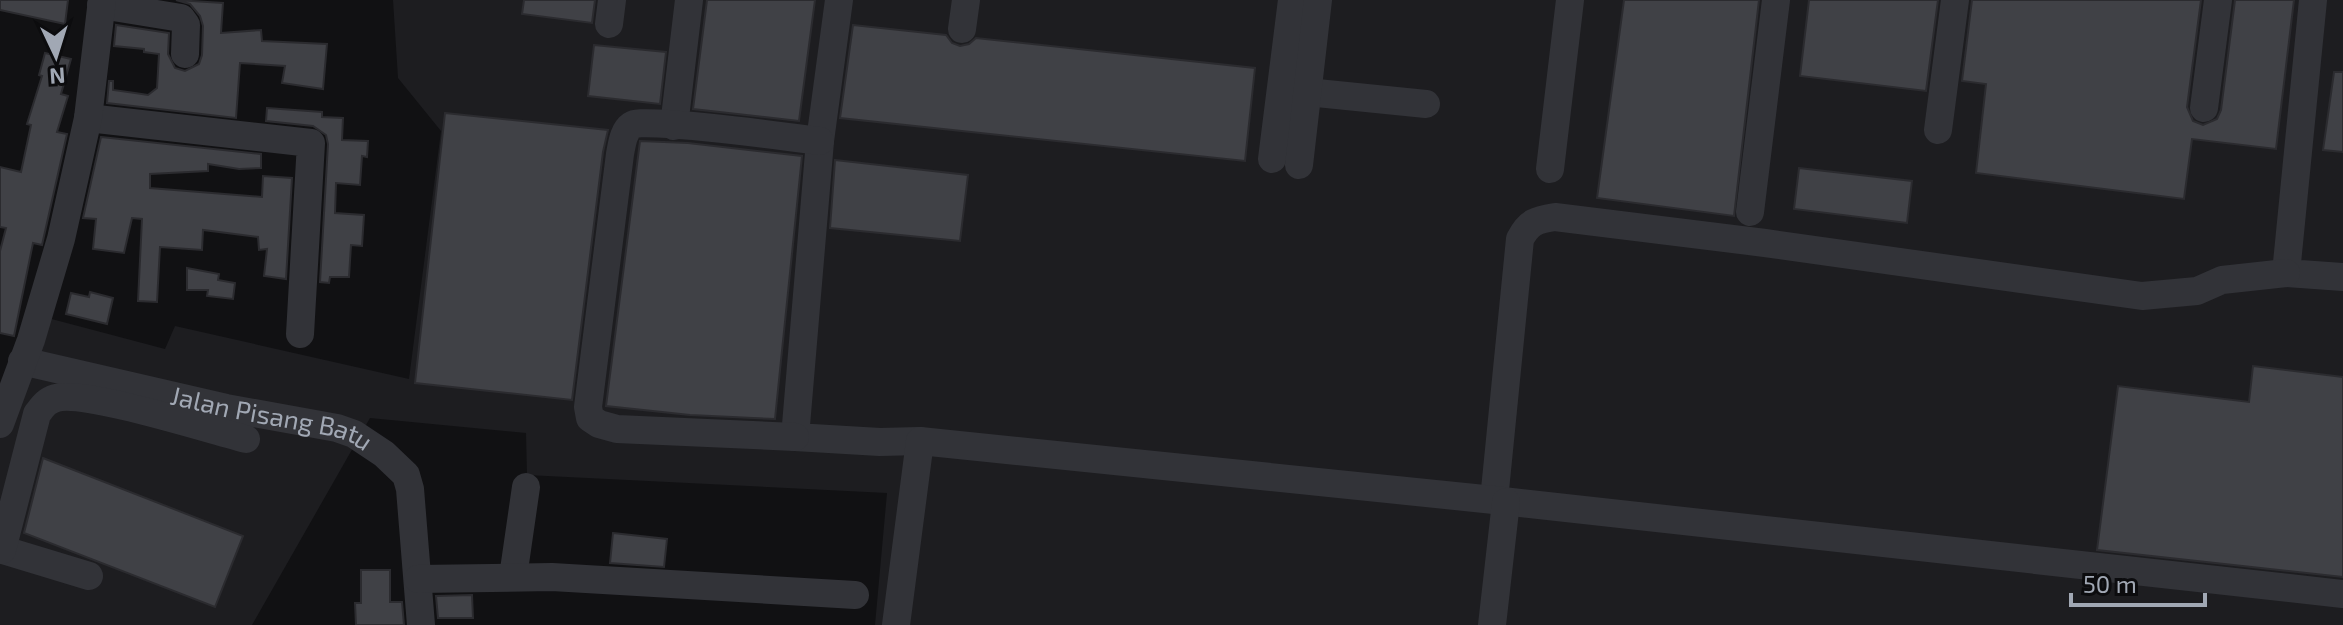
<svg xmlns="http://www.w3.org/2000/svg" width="2343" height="625" viewBox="0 0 2343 625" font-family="'Exo 2',sans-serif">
  <rect width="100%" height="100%" fill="#111113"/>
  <polygon fill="#1d1d20" points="393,0 2343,0 2343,625 875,625 887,493 527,475 526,433 370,418 252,625 0,625 0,426 44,317 165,349 175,326 409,379 441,131 398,78"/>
  <g fill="#404146" stroke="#2b2b2f" stroke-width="2">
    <polygon points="0,0 68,0 65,24 0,10"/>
    <polygon points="176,0 223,3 221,33 261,30 262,41 327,44 323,89 282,83 285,66 240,63 236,118 107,103 109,81 113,81 113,90 135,93 148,95 157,88 159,54 144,52 144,49 114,46 116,25 169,33 168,54 175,68 185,71 199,64 202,55 203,26 200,16 190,4"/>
    <polygon points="524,0 595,0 592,23 522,14"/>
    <polygon points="707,0 815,0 799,121 693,109"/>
    <polygon points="1624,0 1759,0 1734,216 1597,198"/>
    <polygon points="1809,0 1938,0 1926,91 1800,76"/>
    <polygon points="1972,0 2201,0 2187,107 2193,121 2203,125 2217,119 2221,110 2235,0 2294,0 2276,149 2192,139 2184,199 1976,173 1986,84 1962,81"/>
    <polygon points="853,25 946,35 952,43 960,46 969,44 976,38 1255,68 1245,161 840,118"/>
    <polygon points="594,45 666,52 660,104 588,96"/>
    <polygon points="45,53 71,59 61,94 68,96 57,132 67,134 42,245 33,243 14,336 0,333 0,251 6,228 0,227 0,167 21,172 31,125 27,124 42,76 39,75"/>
    <polygon points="2334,72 2343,72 2343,152 2323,150"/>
    <polygon points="267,108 322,112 322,117 343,118 342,140 368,141 367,157 362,156 360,185 336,183 335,213 364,215 362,246 351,245 349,277 330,277 329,283 320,282 328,144 326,135 313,126 266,121"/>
    <polygon points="445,113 608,130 603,152 572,400 415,383"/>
    <polygon points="101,137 261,154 261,168 239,169 208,164 208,171 150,174 150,188 262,197 263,176 292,178 286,279 264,276 267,249 259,250 258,237 203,230 202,250 160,247 157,302 138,301 142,219 132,218 124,253 93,249 96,219 83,218"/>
    <polygon points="640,141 688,143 802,156 775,419 690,415 606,406"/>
    <polygon points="835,160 968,175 960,241 830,228"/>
    <polygon points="1799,168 1912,181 1907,223 1794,209"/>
    <polygon points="187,268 219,274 218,280 235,283 233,299 207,296 208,290 187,290"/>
    <polygon points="90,292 113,298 107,324 66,314 71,293 89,297"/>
    <polygon points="2253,366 2343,377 2343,577 2097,550 2118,386 2249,402"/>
    <polygon points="43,458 243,536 215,607 24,533"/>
    <polygon points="613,533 667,539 664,567 610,563"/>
    <polygon points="361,570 390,570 390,602 402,602 404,625 356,625 355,603 361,603"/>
    <polygon points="472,595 473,618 438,618 436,596"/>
  </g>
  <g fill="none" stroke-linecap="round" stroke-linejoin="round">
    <g stroke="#323338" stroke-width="28">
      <polyline points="839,0 820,141 795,437 880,442 920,441"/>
      <polyline points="2313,0 2286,273 2343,277"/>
      <polyline points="101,5 181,18 186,25 185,54"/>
      <polyline points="609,24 612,0"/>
      <polyline points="962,29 966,0"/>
      <polyline points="1307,92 1426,104"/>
      <polyline points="2204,108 2218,0"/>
      <polyline points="88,118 311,143 300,334"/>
      <polyline points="674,126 689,0"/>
      <polyline points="1938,130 1955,0"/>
      <polyline points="1272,159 1292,0"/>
      <polyline points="1299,165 1318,0"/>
      <polyline points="1550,169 1570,0"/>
      <polyline points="1750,212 1776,0"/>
      <path id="s1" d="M 22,361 L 226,408 L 337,428 L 354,434 L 384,454 L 406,475 L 410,489 L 421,625"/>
      <polyline points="0,424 31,340 61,239 88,118 102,0"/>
      <path d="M 795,437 L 617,429 L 599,424 L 590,418 L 588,407 L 620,154 C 622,144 623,131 632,125 C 643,117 796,138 820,141"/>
      <path d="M 1494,500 L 1520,239 C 1529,222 1536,220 1555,217 L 1765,243 L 2142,296 L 2197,291 L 2222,280 L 2286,273"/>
      <polyline points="0,549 89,576"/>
      <path d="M 2,550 L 37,414 C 43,406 46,401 56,398 C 85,390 210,430 246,439"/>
      <polyline points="513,577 526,487"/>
      <polyline points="418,579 552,577 855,595"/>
      <polyline points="896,625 920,441 1494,500 2343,594"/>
      <polyline points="1492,625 1506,502"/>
    </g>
  </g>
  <g text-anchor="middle" stroke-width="6" stroke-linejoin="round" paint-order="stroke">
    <g font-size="26" fill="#a1a8b4" stroke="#0c0c0e">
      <text dy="9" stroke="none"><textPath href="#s1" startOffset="256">Jalan Pisang Batu</textPath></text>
    </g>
  </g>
  <g transform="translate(56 56) rotate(176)" stroke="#0c0c0e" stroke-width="6" paint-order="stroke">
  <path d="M0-6L14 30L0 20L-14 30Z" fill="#a1a8b4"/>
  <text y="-12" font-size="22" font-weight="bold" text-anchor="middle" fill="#a1a8b4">N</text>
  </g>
  <path d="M2071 593v12h134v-12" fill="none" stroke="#a1a8b4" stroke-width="4"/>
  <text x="2083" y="593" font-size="24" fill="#a1a8b4" stroke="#0c0c0e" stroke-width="6" paint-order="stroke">50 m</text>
</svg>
